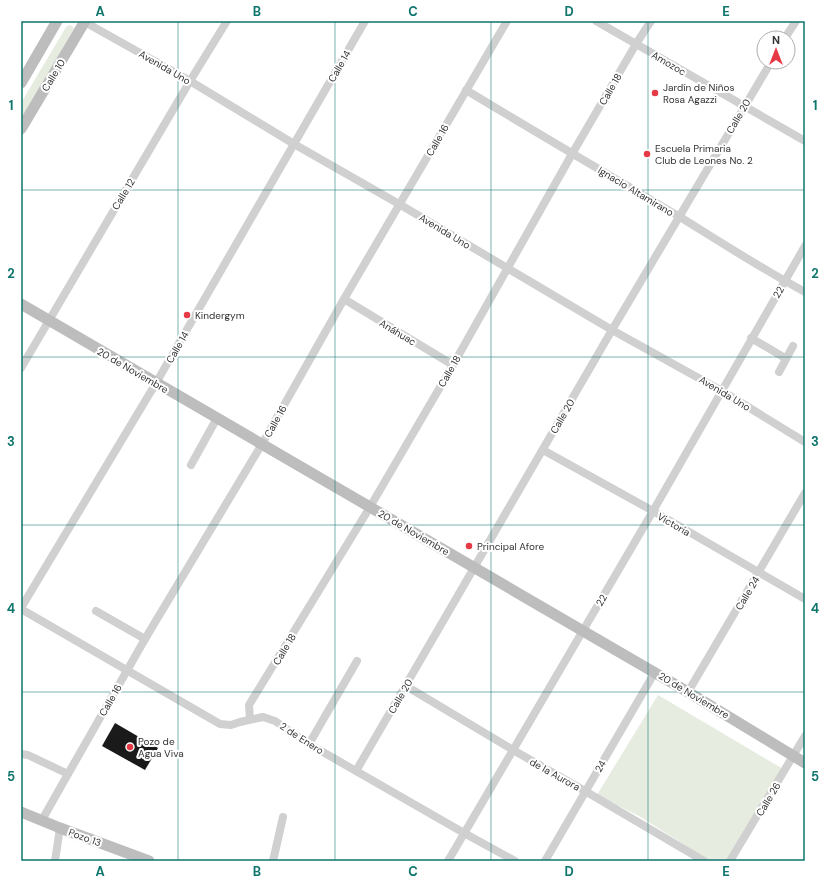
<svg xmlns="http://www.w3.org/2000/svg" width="826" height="882" viewBox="0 0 826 882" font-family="'DM Sans',sans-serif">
  <rect width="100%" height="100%" fill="#fff"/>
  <g fill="#e6ecdf">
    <polygon points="69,25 72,26 74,28 21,121 21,103 66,27"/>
    <polygon points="658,695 783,769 729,861 710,861 639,816 597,795"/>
  </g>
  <polygon fill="#1a1a1a" points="115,723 158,748 145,770 102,746"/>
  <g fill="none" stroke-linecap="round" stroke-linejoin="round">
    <g stroke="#d0d0d0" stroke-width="8">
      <polyline points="83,21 190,81 294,144 399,204 612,330 722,391 805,442"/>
      <polyline points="596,21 805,141"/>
      <polyline points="785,38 796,21"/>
      <path d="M 466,90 C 537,133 609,175 680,217 C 722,243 762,269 805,292"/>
      <polyline points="344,299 453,365"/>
      <polyline points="751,338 785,358"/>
      <polyline points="21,368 190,81 227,21"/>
      <polyline points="779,372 793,346"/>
      <polyline points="543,450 653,511 805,599"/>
      <polyline points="191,465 217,418"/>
      <polyline points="21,608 156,383 365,21"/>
      <polyline points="21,609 220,724 231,725 240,722 263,717 275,721 309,744 464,833 515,861"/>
      <polyline points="96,611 145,639"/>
      <polyline points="406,686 513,750 585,791 704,861"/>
      <polyline points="688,692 805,493"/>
      <polyline points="250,719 249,705 370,507 453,365 572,154 636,44 651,21"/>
      <polyline points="309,744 357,661"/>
      <polyline points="21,754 28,755 68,774"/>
      <polyline points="356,771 612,330 771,62"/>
      <polyline points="42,820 68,774 145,639 262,444 344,299 507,21"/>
      <polyline points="55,861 60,828"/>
      <polyline points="273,861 283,817"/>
      <polyline points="448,861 653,511 805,246"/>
      <polyline points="545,861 655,672"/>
      <polyline points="730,861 805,736"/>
    </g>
    <g stroke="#bdbdbd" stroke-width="11">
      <polyline points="21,83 57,21"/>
      <polyline points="21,129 85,21"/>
      <polyline points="21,304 688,692 805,763"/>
      <polyline points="21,812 60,828 149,861"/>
    </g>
  </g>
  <path fill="none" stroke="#0f766e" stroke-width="1" stroke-opacity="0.55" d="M 178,21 L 178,861M 335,21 L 335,861M 491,21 L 491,861M 648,21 L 648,861M 21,190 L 805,190M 21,357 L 805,357M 21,525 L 805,525M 21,692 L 805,692"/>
  <g fill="#e63946" stroke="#fff" stroke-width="1.5">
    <circle cx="655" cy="93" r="4"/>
    <circle cx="647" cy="154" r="4"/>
    <circle cx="187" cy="315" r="4"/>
    <circle cx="469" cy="546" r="4"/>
    <circle cx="130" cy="747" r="4"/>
  </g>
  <g text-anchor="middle" stroke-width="4" stroke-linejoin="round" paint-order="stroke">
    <g font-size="10" fill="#333" stroke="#fff">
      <text transform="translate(669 63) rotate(30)" y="4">Amozoc</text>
      <text transform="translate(339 66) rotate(-60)" y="4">Calle 14</text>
      <text transform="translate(165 67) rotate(30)" y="4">Avenida Uno</text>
      <text transform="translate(53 75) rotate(-59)" y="4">Calle 10</text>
      <text transform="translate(610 89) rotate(-60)" y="4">Calle 18</text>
      <text transform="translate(738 116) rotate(-60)" y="4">Calle 20</text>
      <text transform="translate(437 140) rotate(-60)" y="4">Calle 16</text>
      <text transform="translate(636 191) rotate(31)" y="4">Ignacio Altamirano</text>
      <text transform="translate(123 194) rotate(-59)" y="4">Calle 12</text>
      <text transform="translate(445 231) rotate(31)" y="4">Avenida Uno</text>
      <text transform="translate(778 292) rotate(-60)" y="4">22</text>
      <text transform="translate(398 332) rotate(31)" y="4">Anáhuac</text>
      <text transform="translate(177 347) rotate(-60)" y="4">Calle 14</text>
      <text transform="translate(133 370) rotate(30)" y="4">20 de Noviembre</text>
      <text transform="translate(449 371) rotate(-60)" y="4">Calle 18</text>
      <text transform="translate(725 393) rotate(31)" y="4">Avenida Uno</text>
      <text transform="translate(562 416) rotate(-60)" y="4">Calle 20</text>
      <text transform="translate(275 421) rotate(-61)" y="4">Calle 16</text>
      <text transform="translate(674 524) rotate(30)" y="4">Victoria</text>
      <text transform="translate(414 532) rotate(30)" y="4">20 de Noviembre</text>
      <text transform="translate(747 593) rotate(-59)" y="4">Calle 24</text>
      <text transform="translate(601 600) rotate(-60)" y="4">22</text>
      <text transform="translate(284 649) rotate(-59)" y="4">Calle 18</text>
      <text transform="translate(694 695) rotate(31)" y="4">20 de Noviembre</text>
      <text transform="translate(400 696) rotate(-60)" y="4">Calle 20</text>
      <text transform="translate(110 700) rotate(-60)" y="4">Calle 16</text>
      <text transform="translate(302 738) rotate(33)" y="4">2 de Enero</text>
      <text transform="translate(600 766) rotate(-60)" y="4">24</text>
      <text transform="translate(555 774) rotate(29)" y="4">de la Aurora</text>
      <text transform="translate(768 799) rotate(-59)" y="4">Calle 26</text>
      <text transform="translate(85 837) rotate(20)" y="4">Pozo 13</text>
    </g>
    <g font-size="10" fill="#333" stroke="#fff" text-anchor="start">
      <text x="663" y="91">Jardín de Niños<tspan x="663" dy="12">Rosa Agazzi</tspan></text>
      <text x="655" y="152">Escuela Primaria<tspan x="655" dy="12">Club de Leones No. 2</tspan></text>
      <text x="195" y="319">Kindergym</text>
      <text x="477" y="550">Principal Afore</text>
      <text x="138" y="745">Pozo de<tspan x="138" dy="12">Agua Viva</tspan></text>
    </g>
  </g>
  <rect width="826" height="882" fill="none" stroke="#ffffff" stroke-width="44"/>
  <g transform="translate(776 50)"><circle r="19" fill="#ffffff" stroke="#adadad"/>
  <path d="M0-3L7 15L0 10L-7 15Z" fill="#e63946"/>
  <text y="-6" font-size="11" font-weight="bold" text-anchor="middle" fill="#333333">N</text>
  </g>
  <rect x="22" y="22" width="782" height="838" fill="none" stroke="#0f766e" stroke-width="1.5"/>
  <g font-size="13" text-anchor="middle" font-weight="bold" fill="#0f766e">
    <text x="100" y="16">A</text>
    <text x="257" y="16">B</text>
    <text x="413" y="16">C</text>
    <text x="569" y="16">D</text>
    <text x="726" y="16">E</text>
    <text x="11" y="110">1</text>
    <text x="815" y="110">1</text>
    <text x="11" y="278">2</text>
    <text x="815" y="278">2</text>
    <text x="11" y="446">3</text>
    <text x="815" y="446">3</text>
    <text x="11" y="613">4</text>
    <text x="815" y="613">4</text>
    <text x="11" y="781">5</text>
    <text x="815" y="781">5</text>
    <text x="100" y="876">A</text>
    <text x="257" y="876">B</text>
    <text x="413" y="876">C</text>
    <text x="569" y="876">D</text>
    <text x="726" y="876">E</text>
  </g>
</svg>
